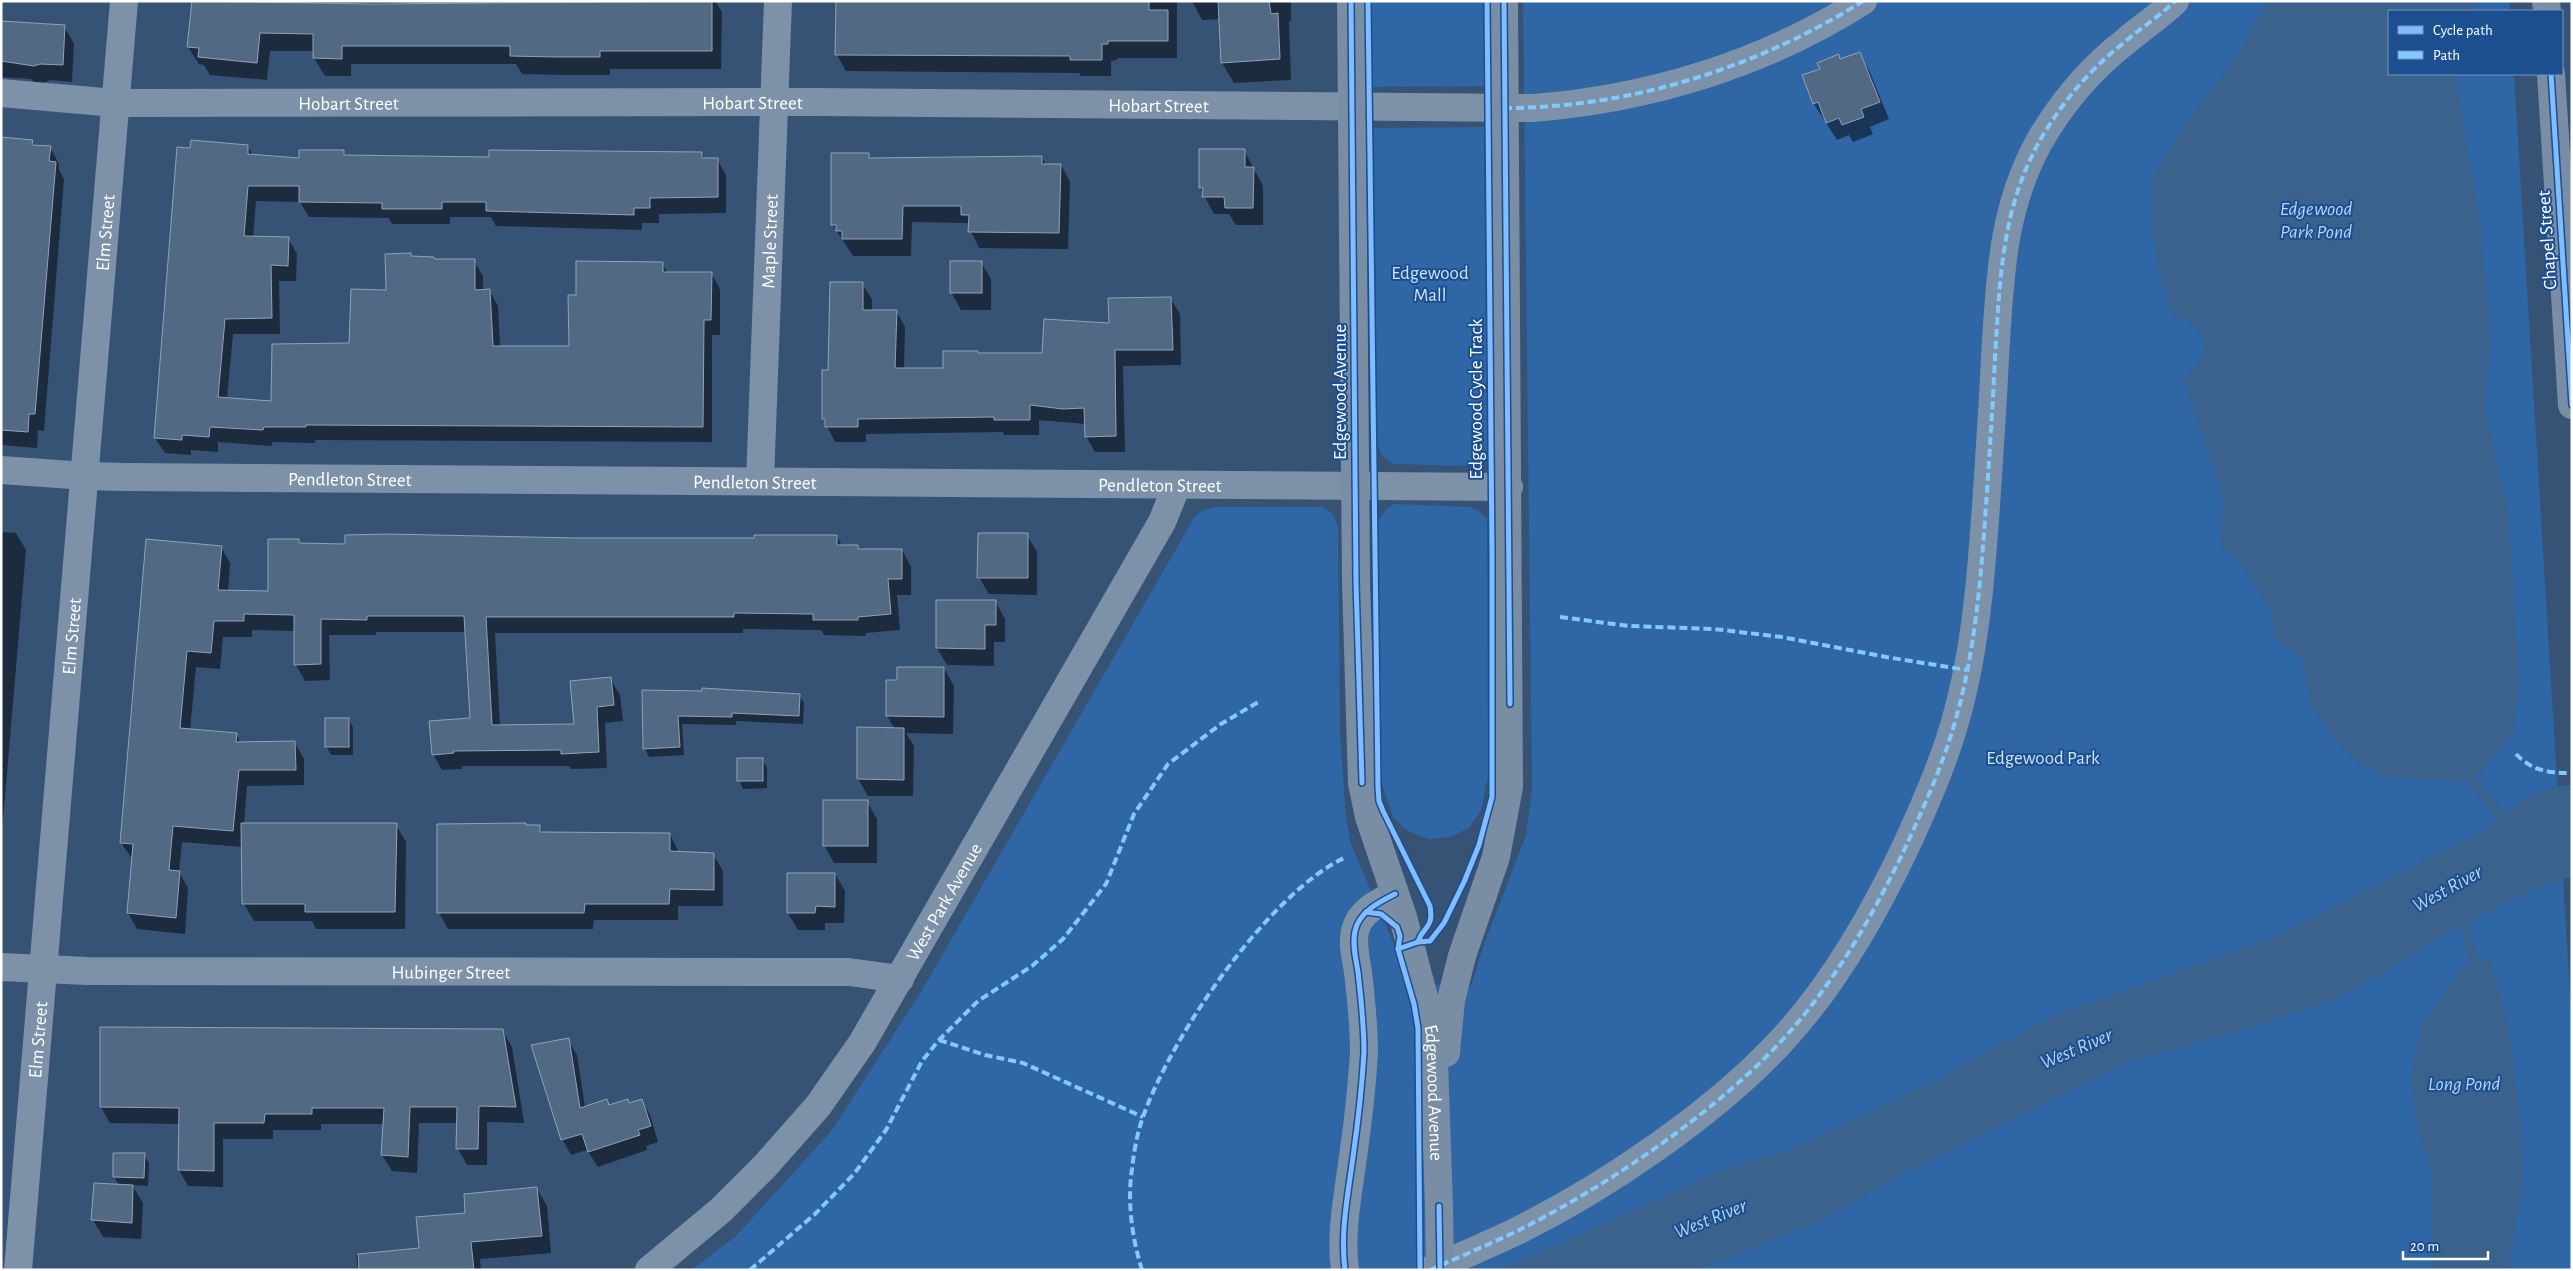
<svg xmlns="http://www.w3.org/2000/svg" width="2573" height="1271" viewBox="0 0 2573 1271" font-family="'Alegreya Sans',sans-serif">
  <rect width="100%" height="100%" fill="#365274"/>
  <g fill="#2f66a5">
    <polygon points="1370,1 1483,1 1485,86 1371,87"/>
    <polygon points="1523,1 2509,1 2510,11 2389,11 2389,74 2514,74 2572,1026 2572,1270 691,1270 736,1236 832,1130 921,992 1195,516 1203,510 1214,507 1322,507 1333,514 1338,528 1340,732 1346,818 1351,844 1399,956 1406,984 1471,986 1483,947 1526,835 1532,789"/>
    <path d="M 1484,127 L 1487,449 L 1478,463 L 1468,466 L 1394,464 C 1382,458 1379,452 1377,439 L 1374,128 Z"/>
    <path d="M 1394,504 L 1470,507 L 1480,512 L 1487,519 L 1488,777 L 1481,810 L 1469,828 L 1450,837 L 1429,839 L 1408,831 L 1393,817 L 1381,780 L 1376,557 C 1377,533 1372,518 1394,504 Z"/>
  </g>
  <g fill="#3b618d">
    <path d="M 2267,1 L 2476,1 L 2475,11 L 2389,11 L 2389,74 L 2455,74 L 2481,231 L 2491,341 L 2484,404 L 2508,510 L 2519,679 L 2515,729 L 2480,774 L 2460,782 L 2385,777 L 2355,761 L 2334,738 L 2311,705 L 2302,658 L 2276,639 L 2269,606 L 2238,559 L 2220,547 L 2224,498 L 2183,379 C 2188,374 2196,368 2200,362 C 2213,339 2193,320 2173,315 L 2158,267 L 2152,225 L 2154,174 L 2189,120 L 2237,56 Z"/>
    <polygon points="2572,784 2572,877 2531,890 2443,935 2389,970 2332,1000 2242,1030 2133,1060 1902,1174 1822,1220 1697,1270 1500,1270 1723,1170 1800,1146 1940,1078 2051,1017 2275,937 2486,829 2520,802 2548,789"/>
    <polygon points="2490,959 2508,1024 2521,1127 2523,1179 2508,1270 2432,1270 2432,1171 2419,1135 2410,1076 2422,1025 2463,967 2474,961"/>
  </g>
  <g fill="#0007">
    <polygon points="192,1 512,4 512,1 715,1 722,12 721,69 610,69 610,75 567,75 522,74 516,64 351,64 351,76 325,76 314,58 315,51 270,51 267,80 210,75 204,65 199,64 188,47"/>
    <polygon points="837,1 1177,1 1177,58 1117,58 1117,60 1111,61 1111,76 1081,76 1079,73 846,71 837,55"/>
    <polygon points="1192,1 1291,1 1291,21 1289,21 1291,80 1234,83 1222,63 1220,19 1202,20"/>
    <polygon points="1,23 64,26 74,44 72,82 50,80 44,83 35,83 31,79 1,77"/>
    <polygon points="1859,53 1869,70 1889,119 1870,127 1873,134 1853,142 1849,135 1837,140 1814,104 1804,76"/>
    <polygon points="1,138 32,141 35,146 50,147 59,164 59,170 64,179 44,431 38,430 37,448 1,445"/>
    <polygon points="248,146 253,156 300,159 343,151 347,157 490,158 701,153 705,159 717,159 726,175 726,213 659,214 659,223 642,223 642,230 496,226 491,217 450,217 450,224 392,224 389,218 309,217 300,202 256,201 253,237 288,238 297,254 296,281 279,281 280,334 233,334 227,399 273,402 350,345 388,292 411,254 413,258 433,258 435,260 474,261 483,276 483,291 489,290 498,306 500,347 570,348 577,296 662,264 668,273 711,273 720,289 720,335 712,335 712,442 315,440 315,443 272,442 272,446 218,442 218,452 191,450 191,455 165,453 155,438"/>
    <polygon points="1244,150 1263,186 1263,225 1236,225 1229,214 1214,214 1200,188"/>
    <polygon points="868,155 871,159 1042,157 1046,165 1061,165 1070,182 1068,249 979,248 967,223 912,222 911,256 853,256 832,224"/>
    <polygon points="981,262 991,279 991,310 961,310 951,292"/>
    <polygon points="862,284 872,299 872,311 896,311 905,327 904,369 944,369 979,355 1043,354 1171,299 1180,314 1181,365 1123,366 1125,452 1095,452 1086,436 1086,424 1039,420 1039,435 1004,435 1003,432 866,434 866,442 835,442 823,418 830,371"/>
    <polygon points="1,532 16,533 26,550 1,843"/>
    <polygon points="1027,535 1037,552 1037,595 989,594 979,577"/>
    <polygon points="837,536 842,546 857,546 860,550 902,550 911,567 911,595 897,595 900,630 866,633 866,636 824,635 821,630 743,629 743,633 495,633 500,726 575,725 610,678 620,695 623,721 605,723 607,768 571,769 569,766 462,766 462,769 442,770 433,754 471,719 467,632 376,632 376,635 329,635 330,680 305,681 296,665 295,631 252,630 252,637 223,637 220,669 196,667 190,730 236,734 241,743 295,743 304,759 304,785 247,786 244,824 396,825 406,842 405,929 316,929 312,921 254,921 244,904 243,847 182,842 179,872 188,888 185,934 137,929 128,913 133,860 121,843 221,547 230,563 228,592 269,593 299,540 301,544 346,545 576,539 755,539"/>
    <polygon points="995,601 1005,619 1005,642 994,642 994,666 947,665 937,648"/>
    <polygon points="944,668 954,686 953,734 906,733 914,746 913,796 868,796 858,779 895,729 887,716 898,681"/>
    <polygon points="703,689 799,695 804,703 803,724 736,721 736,725 682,724 684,755 649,757 645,749 643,691 703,692"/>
    <polygon points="349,719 353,728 353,755 331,755 326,746"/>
    <polygon points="762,759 767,768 767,788 743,789 739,780"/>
    <polygon points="867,802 877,819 877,863 834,863 824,845"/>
    <polygon points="526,826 539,826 543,834 670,834 679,853 713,854 723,871 723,906 678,906 678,920 594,920 593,929 448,929 439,913"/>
    <polygon points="835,874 845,891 844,923 825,923 825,930 798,930 788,913"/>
    <polygon points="101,1028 502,1030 512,1047 524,1123 487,1122 487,1165 467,1165 458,1149 458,1123 419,1123 417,1173 392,1171 382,1155 384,1124 321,1124 321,1130 273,1130 273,1139 223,1139 223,1187 188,1186 179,1170 180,1124 110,1123 101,1107"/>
    <polygon points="568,1040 577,1055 585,1107 610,1107 641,1100 650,1115 658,1142 646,1146 647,1150 598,1167 587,1150 571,1155 563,1140 532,1046"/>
    <polygon points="114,1154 144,1155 149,1163 148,1186 132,1185 143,1203 141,1239 103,1237 93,1220 119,1185 114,1177"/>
    <polygon points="537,1189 547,1206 551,1253 480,1259 481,1270 358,1270 356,1255 420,1249 467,1214"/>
  </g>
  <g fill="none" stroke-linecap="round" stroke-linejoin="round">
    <g stroke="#3b618d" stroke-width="9">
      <polyline points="2471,780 2509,825"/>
      <polyline points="2462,914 2474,961 2475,972"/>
    </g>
  </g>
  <g fill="#526984" stroke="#92a2b6">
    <polygon points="192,1 374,4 712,1 712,51 600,51 600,57 557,57 510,56 510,46 342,46 342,59 313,58 313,34 260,33 257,63 198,57 199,48 187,47"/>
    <polygon points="836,1 1149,1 1149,10 1168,10 1168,41 1108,41 1108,44 1102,44 1102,60 1070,60 1070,56 835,55"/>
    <polygon points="1218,1 1269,1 1271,14 1278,13 1280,59 1221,63"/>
    <polygon points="1,21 65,25 63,65 40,64 34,66 1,61"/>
    <polygon points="1860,52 1880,102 1861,109 1864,117 1842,125 1839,118 1826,123 1818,102 1813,104 1802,75 1820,69 1817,63 1839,54 1840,59"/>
    <polygon points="1,137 33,140 32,145 51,146 49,161 56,162 35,414 29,414 28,432 1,430"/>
    <polygon points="191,140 248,145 248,154 299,158 299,150 344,150 344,155 489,157 489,150 702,152 702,158 718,158 718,197 650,198 650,208 634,208 634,215 486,211 486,202 442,202 442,209 382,209 382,203 299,202 299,186 248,186 244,236 289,237 288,266 271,265 272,318 225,319 218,397 271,401 272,344 349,343 351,289 386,290 385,254 411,253 411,256 434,257 434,259 475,259 475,290 490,289 493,346 569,346 568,295 576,295 576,261 663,262 663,272 712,272 711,320 704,320 703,427 306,425 306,427 264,427 263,430 210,427 209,437 182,435 182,440 154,438 177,147 190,148"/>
    <polygon points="1199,149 1245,149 1245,167 1254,167 1253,208 1225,208 1224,197 1202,197 1203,188 1199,188"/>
    <polygon points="831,153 869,153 869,158 1042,156 1042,164 1061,164 1059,233 968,232 969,215 961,215 961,206 903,206 902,239 842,239 842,231 836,231 836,225 831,225"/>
    <rect x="950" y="261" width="32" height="32"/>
    <polygon points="830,282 863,282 863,310 897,310 895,368 943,368 943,351 978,351 978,353 1042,353 1044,319 1109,323 1108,298 1171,297 1173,350 1115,350 1116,436 1085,437 1084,408 1063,409 1030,405 1030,420 994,420 994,417 858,419 858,427 825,427 825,419 822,419 822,370 828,370"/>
    <polygon points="978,533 1028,533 1028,578 977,578"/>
    <polygon points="387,534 576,538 754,538 754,535 837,535 837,545 858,545 858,549 902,549 902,579 888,579 891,614 858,617 858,620 813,620 813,614 734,613 734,617 486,617 492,725 574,724 570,681 611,677 614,705 597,707 599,752 561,754 561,750 453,751 454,753 432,755 429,721 470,718 464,616 367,616 367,620 321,619 321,664 294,665 294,615 244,614 244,621 214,621 211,653 187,651 180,728 237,733 236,742 295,741 296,770 239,770 233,831 173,826 169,870 180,871 176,918 127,913 133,844 120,843 146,539 222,546 218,590 268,591 268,539 299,539 299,543 345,544 345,535"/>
    <polygon points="936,600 996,600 996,625 985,625 985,649 936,648"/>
    <polygon points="897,667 944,667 944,717 886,716 886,680 897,680"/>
    <polygon points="702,688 800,694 799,716 732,713 732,717 678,716 680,747 643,749 642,690 702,691"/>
    <rect x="325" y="718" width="24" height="29"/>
    <polygon points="857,727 904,728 904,780 857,779"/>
    <rect x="737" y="758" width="26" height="23"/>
    <rect x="823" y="800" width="45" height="46"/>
    <polygon points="241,823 397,823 395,912 305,912 305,904 242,904"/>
    <polygon points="526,823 526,825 540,825 540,832 670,833 670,851 714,853 714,890 670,889 669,904 585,904 584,913 437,913 437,824"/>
    <polygon points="787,873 835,873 835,907 816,906 815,913 787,913"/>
    <polygon points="100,1027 503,1029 516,1107 479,1106 478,1149 456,1149 457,1107 410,1107 408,1157 381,1155 384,1108 312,1108 312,1114 265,1114 264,1123 214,1123 214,1171 178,1170 179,1108 100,1107"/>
    <polygon points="569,1038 580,1108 607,1099 609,1105 628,1099 629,1103 642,1099 651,1126 638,1130 640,1135 588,1152 582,1134 561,1140 531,1045"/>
    <polygon points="113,1153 145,1153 144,1178 113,1177"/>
    <polygon points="94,1183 133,1185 132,1223 91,1220"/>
    <polygon points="537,1187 542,1236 471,1242 474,1270 359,1270 358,1254 419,1248 416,1217 465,1213 464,1194"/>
  </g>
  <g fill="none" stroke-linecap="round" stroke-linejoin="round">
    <g stroke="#7d92a8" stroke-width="28">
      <path id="s1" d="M 1,93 L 115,103 L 815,102 L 1533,108 C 1649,99 1764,64 1863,1"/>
      <path id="s2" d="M 1,470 L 86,476 L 125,477 L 1509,487"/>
      <path id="s3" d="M 760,481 L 778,1"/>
      <path id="s4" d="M 1,967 L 87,971 L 849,972 L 900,979"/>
      <path id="s5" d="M 18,1270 L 124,1"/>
      <path id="s6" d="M 649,1270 L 721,1210 L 765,1166 L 818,1106 L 862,1043 L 1162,522 L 1177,485"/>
      <path d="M 1345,1270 C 1340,1232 1348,1195 1353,1157 C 1358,1122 1362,1087 1364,1052 C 1364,1026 1361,998 1358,972 C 1356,959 1352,945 1355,931 C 1359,912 1379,902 1395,894"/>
      <path d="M 1430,1270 C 1459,1257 1488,1245 1517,1231 C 1606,1187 1718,1111 1785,1037 C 1836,981 1875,912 1907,844 C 1927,800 1946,757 1958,711 C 1977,640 1982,564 1987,491 C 1990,446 1993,402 1995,357 C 2000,281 2001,211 2039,142 C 2062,102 2090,69 2126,41 C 2142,27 2160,16 2175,1"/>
    </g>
    <g stroke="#798da4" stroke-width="28">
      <path id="s7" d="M 1351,1 L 1356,582 L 1362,783 L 1369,817 L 1403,917 L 1433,1032 L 1439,1206"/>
      <polyline points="2546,1 2547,11"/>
      <polyline points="2551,74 2572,405"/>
      <polyline points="1446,1053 1451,1000 1462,956 1496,857 1509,787 1504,1"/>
    </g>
    <polyline stroke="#798da4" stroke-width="28" points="1439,1206 1440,1270"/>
    <g stroke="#80caff" stroke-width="4" stroke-dasharray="8 4" stroke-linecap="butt">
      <path d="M 1504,108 C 1629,108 1757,68 1863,1"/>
      <polyline points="1560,617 1629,626 1714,629 1782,637 1886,657 1967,670"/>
      <path d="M 2516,754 C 2532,771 2549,773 2572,773"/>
      <polyline points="939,1040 985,1055 1023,1063 1143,1117"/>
      <polyline points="750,1270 815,1214 854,1174 886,1130 922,1061 939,1040 978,1001 1032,966 1063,939 1106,884 1134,814 1168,764 1221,724 1260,701"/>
      <path d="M 1142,1270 C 1132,1238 1127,1202 1132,1169 C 1134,1152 1137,1133 1143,1117 C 1171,1037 1267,895 1344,858"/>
      <path d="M 1430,1270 C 1459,1257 1488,1245 1517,1231 C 1606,1187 1718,1111 1785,1037 C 1836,981 1875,912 1907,844 C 1927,800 1946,757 1958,711 C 1977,640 1982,564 1987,491 C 1990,446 1993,402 1995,357 C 2000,281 2001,211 2039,142 C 2062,102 2090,69 2126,41 C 2142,27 2160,16 2175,1"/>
    </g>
    <g stroke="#1b4f8f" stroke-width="8">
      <g id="cycleway">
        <polyline points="1351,1 1356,582 1362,783"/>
        <path d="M 1368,1 L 1378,788 L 1379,801 L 1383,811 L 1430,906 C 1434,930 1423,925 1418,942"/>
        <polyline points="1504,1 1510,704"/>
        <polyline points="2551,74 2572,405"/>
        <polyline points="1366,912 1381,914 1397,927 1400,936 1398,949 1414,1004 1418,1028 1420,1270"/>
        <polyline points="1398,949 1418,942 1430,941 1444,923 1464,882 1479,845 1492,797 1492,552 1487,1"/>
        <polyline points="1439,1206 1440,1270"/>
        <path d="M 1345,1270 C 1340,1232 1348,1195 1353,1157 C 1358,1122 1362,1087 1364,1052 C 1364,1026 1361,998 1358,972 C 1356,959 1352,945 1355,931 C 1359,912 1379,902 1395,894"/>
      </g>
    </g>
    <use href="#cycleway" stroke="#80bcff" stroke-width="5"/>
  </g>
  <g text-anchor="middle" stroke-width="4" stroke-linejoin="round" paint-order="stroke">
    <g font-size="19" fill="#fff" stroke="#1b4f8f">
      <text dy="7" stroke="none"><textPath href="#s1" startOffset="348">Hobart Street</textPath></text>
      <text dy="7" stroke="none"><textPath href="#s1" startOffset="752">Hobart Street</textPath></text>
      <text dy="7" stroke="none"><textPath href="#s1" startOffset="1158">Hobart Street</textPath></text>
      <text dy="7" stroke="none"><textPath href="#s5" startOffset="1041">Elm Street</textPath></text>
      <text transform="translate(2546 240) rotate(-94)" y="7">Chapel Street</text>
      <text dy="7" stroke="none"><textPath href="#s3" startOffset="240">Maple Street</textPath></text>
      <text transform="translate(1339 392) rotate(-90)" y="7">Edgewood Avenue</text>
      <text transform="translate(1475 399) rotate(-90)" y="7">Edgewood Cycle Track</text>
      <text dy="7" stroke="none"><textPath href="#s2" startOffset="349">Pendleton Street</textPath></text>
      <text dy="7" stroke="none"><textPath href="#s2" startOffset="754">Pendleton Street</textPath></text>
      <text dy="7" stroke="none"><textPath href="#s2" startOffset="1159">Pendleton Street</textPath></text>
      <text dy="7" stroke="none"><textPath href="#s5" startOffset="636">Elm Street</textPath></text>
      <text dy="7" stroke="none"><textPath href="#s6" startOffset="476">West Park Avenue</textPath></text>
      <text dy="7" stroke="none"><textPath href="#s4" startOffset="450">Hubinger Street</textPath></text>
      <text dy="7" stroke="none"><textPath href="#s5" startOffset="231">Elm Street</textPath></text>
      <text dy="7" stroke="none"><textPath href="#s7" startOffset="1102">Edgewood Avenue</textPath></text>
    </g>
    <g font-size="19" fill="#cfe3fa" stroke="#1b4f8f">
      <text x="1430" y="279">Edgewood<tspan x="1430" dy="22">Mall</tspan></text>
      <text x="2043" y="764">Edgewood Park</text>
    </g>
    <g font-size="20" font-style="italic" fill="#b5d3f5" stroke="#1b4f8f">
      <text x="2316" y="215">Edgewood<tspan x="2316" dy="23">Park Pond</tspan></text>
      <text transform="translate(2447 888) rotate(-29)" y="7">West River</text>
      <text transform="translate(2076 1048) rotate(-23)" y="7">West River</text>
      <text x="2464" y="1090">Long Pond</text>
      <text transform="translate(1710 1218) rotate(-22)" y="7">West River</text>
    </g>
  </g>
  <rect width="2573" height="1271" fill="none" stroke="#ffffff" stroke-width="5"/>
  <rect x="2388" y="10" width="175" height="65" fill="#1b4f8f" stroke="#7695bc"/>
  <rect x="2398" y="26" width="25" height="8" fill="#80bcff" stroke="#7695bc"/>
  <text x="2433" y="35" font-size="15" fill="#ffffff">Cycle path</text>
  <rect x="2398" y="51" width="25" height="8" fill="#80caff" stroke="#7695bc"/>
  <text x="2433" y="60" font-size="15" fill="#ffffff">Path</text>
  <path d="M2403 1251v8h85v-8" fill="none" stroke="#ffffff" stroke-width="2.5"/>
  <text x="2410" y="1251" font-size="15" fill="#ffffff" stroke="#1b4f8f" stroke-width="4" paint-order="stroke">20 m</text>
</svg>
